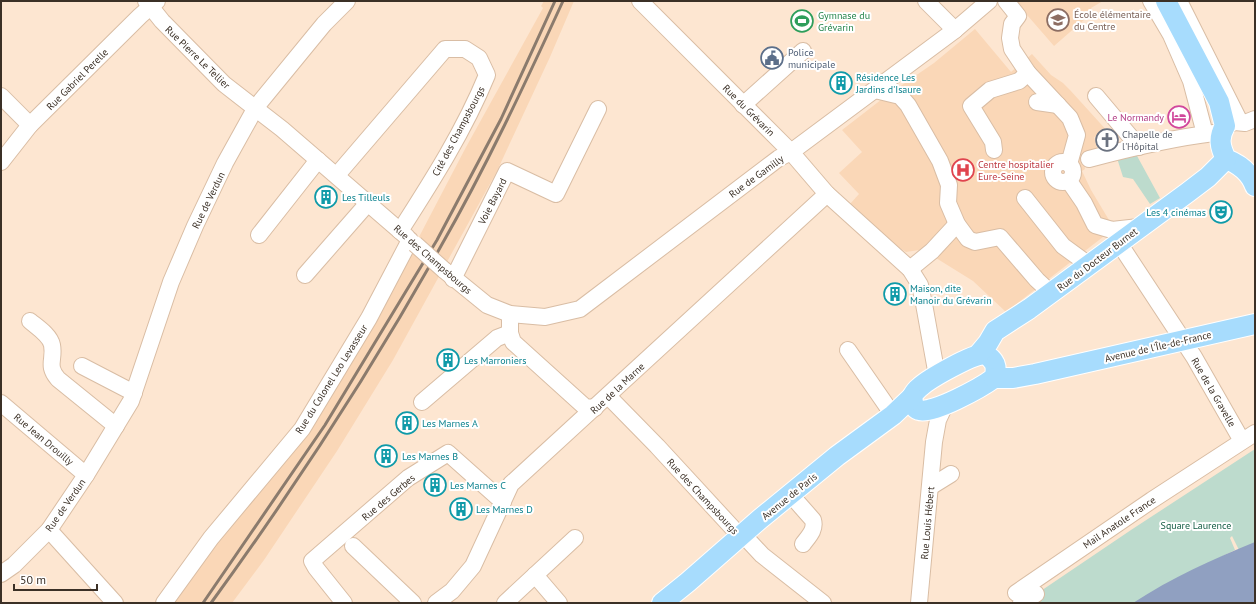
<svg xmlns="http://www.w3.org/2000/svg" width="1256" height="604" viewBox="0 0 1256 604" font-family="'PT Sans',sans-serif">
  <rect width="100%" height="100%" fill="#fde6d1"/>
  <g fill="#fad7b7">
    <polygon points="544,1 574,1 550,57 497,171 393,360 337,451 264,560 232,603 171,603 283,458 408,258 465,149 543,8 541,6"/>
    <polygon points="1015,1 1103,1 1091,8 1093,12 1054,46"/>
    <polygon points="975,29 1011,72 1032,54 1051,75 1063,83 1070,90 1109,133 1094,137 1097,148 1082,153 1085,169 1082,171 1091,190 1112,225 1112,230 1006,312 973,281 936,258 926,249 906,252 884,238 850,204 859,194 839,173 862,152 842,130 886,96 934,63"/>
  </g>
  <g fill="#bddbcd">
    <polygon points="1136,154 1160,198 1150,204 1133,179 1123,177 1117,158"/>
    <polygon points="1255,449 1255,544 1240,552 1232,536 1230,538 1235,550 1166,584 1139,603 1023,603 1131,530"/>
  </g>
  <path fill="#90a0c1" d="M 1255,542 L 1255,603 L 1133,603 C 1171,578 1213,559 1255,542 Z"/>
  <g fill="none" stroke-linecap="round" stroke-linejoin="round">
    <g stroke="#d9bda4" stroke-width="18">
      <g id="minor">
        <polyline points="146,1 162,21 224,84 282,129 407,237"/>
        <polyline points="640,1 791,152 827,194 910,269 920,285 924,304 937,376"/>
        <polyline points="926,1 955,30"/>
        <polyline points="1006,1 1018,16 1012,24 1010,38 1012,49 1028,73 1070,118 1077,135 1069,164"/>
        <polyline points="1151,1 1171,35 1191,81 1205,134"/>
        <polyline points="1179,1 1240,122"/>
        <polyline points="875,90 900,96 908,105 940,161 949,185 948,203 957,224 968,239 975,242 1000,237 1037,280 1051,293"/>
        <polyline points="1,96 30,125"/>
        <polyline points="1096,96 1139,147"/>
        <polyline points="1037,102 1058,105"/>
        <polyline points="743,105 803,51"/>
        <polyline points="1230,124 1235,122 1245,123 1255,119"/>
        <polyline points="994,150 993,142 971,106 990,90 1019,81 1028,73"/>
        <path d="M 1089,159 C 1130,148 1172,138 1214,133"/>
        <circle cx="1063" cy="172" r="10"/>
        <polyline points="1,162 30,125 140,16 157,1"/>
        <path d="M 337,175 L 445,49 L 465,49 L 479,58 L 487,75 C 464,131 432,181 400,231"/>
        <polyline points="1069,181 1084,203 1095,225 1112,230 1139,227"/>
        <polyline points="1025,198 1063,246 1089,265"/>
        <polyline points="259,235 318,160"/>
        <polyline points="1119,243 1194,357 1242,441"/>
        <polyline points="910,269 932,251 957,224"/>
        <polyline points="444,270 487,305 510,314 545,317 580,309 779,158 791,152 955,30 989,1"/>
        <polyline points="305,275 368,203"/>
        <polyline points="453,279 507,171 556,194 598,109"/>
        <polyline points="510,314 510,333 513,342 585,407 595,408"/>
        <path d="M 30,321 C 37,327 50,335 52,345 C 55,360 46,365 58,379 L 116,426"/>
        <polyline points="848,350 893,415"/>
        <polyline points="82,366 134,393"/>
        <polyline points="608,396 657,446 740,536 748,540 762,555 823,603"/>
        <polyline points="422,402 497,338 510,333"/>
        <polyline points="1,403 86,475"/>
        <polyline points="930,487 951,474"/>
        <path d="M 791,495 L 813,520 C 816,530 808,537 803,544"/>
        <polyline points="49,530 115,603"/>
        <polyline points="353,546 413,603"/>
        <polyline points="1,574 14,565 49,530 86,475 131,401 171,282 195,226 225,163 256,107 324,24 347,1"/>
        <polyline points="535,575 559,603"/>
        <polyline points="164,603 211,538 302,429 369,318 410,240"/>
        <polyline points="344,603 316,568 312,561 408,478 448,453 503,502"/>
        <polyline points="436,603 452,591 473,566 511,484 827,194"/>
        <polyline points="505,603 575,538"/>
        <polyline points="919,603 934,442 938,420 945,405"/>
        <polyline points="1021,603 1036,594 1016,593 1152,500 1255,433"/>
      </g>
    </g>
    <g stroke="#fff" stroke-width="22">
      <g id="major">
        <path d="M 1166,1 L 1219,102 L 1225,126 C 1218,138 1220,147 1226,159 C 1239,164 1250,172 1255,186"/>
        <path d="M 984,354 C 995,359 998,367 994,378 C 982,387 932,415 919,410 C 913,408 913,402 912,397 C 914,393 916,390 920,387 C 930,378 971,355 984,354 Z"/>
        <polyline points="978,355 988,343 995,331 1029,309 1187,193 1208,177 1226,159"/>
        <polyline points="994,378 1013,378 1035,374 1255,324"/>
        <polyline points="662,603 688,582 760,519 837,456 893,415 912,397"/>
      </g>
    </g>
    <use href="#minor" stroke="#fff" stroke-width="16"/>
    <use href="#major" stroke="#a7dcfd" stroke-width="20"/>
    <g stroke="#8b7b6d" stroke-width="3">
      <polyline points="203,603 325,425 437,240 501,119 555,1"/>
      <path d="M 211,603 C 294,489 372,369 441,246 C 486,167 525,84 563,1"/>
    </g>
    <g stroke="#d9bda4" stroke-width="18" stroke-linecap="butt">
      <polyline id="minor-bridge" points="415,244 444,270"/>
    </g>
    <use href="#minor-bridge" stroke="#fff" stroke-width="16"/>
  </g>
  <defs>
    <g id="school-ring" transform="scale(1.15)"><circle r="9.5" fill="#fff" stroke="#8d6e63" stroke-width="1.5"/><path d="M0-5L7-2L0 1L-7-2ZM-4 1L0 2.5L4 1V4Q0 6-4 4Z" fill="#8d6e63"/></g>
    <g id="stadium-ring" transform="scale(1.15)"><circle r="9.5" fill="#fff" stroke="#2e9e5b" stroke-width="1.5"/><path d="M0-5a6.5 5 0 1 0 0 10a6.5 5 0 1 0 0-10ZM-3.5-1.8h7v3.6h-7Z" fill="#2e9e5b"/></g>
    <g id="civic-ring" transform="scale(1.15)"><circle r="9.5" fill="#fff" stroke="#5c6f8a" stroke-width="1.5"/><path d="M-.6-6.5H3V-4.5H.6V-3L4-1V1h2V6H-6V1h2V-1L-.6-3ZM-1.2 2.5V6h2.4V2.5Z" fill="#5c6f8a"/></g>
    <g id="building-ring" transform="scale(1.15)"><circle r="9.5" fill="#fff" stroke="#0f9aa8" stroke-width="1.5"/><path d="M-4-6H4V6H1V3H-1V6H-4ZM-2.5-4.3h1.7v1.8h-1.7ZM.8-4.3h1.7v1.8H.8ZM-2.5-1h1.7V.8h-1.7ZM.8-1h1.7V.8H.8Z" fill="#0f9aa8"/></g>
    <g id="hotel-ring" transform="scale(1.15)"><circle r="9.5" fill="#fff" stroke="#d1479c" stroke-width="1.5"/><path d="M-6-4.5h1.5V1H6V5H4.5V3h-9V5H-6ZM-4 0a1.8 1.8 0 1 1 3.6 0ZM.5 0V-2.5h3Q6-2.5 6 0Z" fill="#d1479c"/></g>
    <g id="church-ring" transform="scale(1.15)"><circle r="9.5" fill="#fff" stroke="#6b7280" stroke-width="1.5"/><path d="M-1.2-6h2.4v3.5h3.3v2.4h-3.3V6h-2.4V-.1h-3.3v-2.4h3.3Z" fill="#6b7280"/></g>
    <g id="hospital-ring" transform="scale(1.15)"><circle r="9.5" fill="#fff" stroke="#e0444e" stroke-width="1.5"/><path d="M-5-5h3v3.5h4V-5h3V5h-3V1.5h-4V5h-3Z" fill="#e0444e"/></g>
    <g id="theatre-ring" transform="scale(1.15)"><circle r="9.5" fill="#fff" stroke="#0f9aa8" stroke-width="1.5"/><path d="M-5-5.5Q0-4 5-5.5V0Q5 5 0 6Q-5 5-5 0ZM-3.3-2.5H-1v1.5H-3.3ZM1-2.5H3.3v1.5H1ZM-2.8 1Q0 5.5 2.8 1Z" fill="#0f9aa8"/></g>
  </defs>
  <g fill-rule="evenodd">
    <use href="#school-ring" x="1058" y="20"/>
    <use href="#stadium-ring" x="802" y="21"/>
    <use href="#civic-ring" x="772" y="58"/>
    <use href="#building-ring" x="841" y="83"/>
    <use href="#hotel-ring" x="1179" y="117"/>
    <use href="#church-ring" x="1107" y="140"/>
    <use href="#hospital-ring" x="963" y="170"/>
    <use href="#building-ring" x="326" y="197"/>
    <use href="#theatre-ring" x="1221" y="212"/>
    <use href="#building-ring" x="895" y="294"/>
    <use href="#building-ring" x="448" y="360"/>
    <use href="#building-ring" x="407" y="423"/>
    <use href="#building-ring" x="386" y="456"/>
    <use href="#building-ring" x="435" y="485"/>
    <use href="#building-ring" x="461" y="509"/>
  </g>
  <g text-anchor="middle" stroke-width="4" stroke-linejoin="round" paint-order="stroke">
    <g font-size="10" fill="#785e54" stroke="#fff" text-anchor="start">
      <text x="1074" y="18">École élémentaire<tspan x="1074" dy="12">du Centre</tspan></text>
    </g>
    <g font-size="10" fill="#27864d" stroke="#fff" text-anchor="start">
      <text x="818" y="19">Gymnase du<tspan x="818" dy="12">Grévarin</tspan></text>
    </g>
    <g font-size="10" fill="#4e5e75" stroke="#fff" text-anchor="start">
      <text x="788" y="56">Police<tspan x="788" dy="12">municipale</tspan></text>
    </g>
    <g font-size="10" fill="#3b3026" stroke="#fff">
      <text transform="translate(198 57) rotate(44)" y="4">Rue Pierre Le Tellier</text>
      <text transform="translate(77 79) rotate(-45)" y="4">Rue Gabriel Perelle</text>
      <text transform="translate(749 110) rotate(45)" y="4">Rue du Grévarin</text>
      <text transform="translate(458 131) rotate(-62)" y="4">Cité des Champsbourgs</text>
      <text transform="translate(756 176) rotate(-36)" y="4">Rue de Gamilly</text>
      <text transform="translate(208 200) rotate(-64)" y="4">Rue de Verdun</text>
      <text transform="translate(492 201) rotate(-63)" y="4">Voie Bayard</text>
      <text transform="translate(433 259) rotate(41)" y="4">Rue des Champsbourgs</text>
      <text transform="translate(1097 259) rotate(-37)" y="4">Rue du Docteur Burnet</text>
      <text transform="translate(1158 346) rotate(-13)" y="4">Avenue de l'Île-de-France</text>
      <text transform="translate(331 379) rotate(-58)" y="4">Rue du Colonel Leo Levasseur</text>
      <text transform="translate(617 388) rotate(-43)" y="4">Rue de la Marne</text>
      <text transform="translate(1214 392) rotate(60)" y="4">Rue de la Gravelle</text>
      <text transform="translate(44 439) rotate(40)" y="4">Rue Jean Drouilly</text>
      <text transform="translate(703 496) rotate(47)" y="4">Rue des Champsbourgs</text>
      <text transform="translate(789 496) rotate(-39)" y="4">Avenue de Paris</text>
      <text transform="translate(388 497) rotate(-40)" y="4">Rue des Gerbes</text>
      <text transform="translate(65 505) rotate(-55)" y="4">Rue de Verdun</text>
      <text transform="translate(1119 522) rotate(-34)" y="4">Mail Anatole France</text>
      <text transform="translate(927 523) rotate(-85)" y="4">Rue Louis Hébert</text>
    </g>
    <g font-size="10" fill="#0d838f" stroke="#fff" text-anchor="start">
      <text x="856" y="81">Résidence Les<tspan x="856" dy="12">Jardins d'Isaure</tspan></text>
      <text x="342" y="201">Les Tilleuls</text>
      <text x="1206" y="216" text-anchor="end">Les 4 cinémas</text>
      <text x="910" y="292">Maison, dite<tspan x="910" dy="12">Manoir du Grévarin</tspan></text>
      <text x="464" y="364">Les Marroniers</text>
      <text x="422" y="427">Les Marnes A</text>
      <text x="402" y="460">Les Marnes B</text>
      <text x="450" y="489">Les Marnes C</text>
      <text x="476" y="513">Les Marnes D</text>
    </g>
    <g font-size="10" fill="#b23c85" stroke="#fff" text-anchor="end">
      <text x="1164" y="121">Le Normandy</text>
    </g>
    <g font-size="10" fill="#5b616d" stroke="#fff" text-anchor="start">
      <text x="1122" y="138">Chapelle de<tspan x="1122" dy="12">l'Hôpital</tspan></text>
    </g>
    <g font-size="10" fill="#be3a42" stroke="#fff" text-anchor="start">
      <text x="978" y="168">Centre hospitalier<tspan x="978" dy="12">Eure-Seine</tspan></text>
    </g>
    <g font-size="10" fill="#145d44" stroke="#fff">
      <text x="1196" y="529">Square Laurence</text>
    </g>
  </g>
  <rect width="1256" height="604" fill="none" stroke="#3b3026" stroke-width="4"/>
  <path d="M14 584v6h83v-6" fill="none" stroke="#3b3026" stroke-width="2"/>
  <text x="20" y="584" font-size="12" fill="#3b3026" stroke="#ffffff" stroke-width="3" paint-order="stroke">50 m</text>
</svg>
